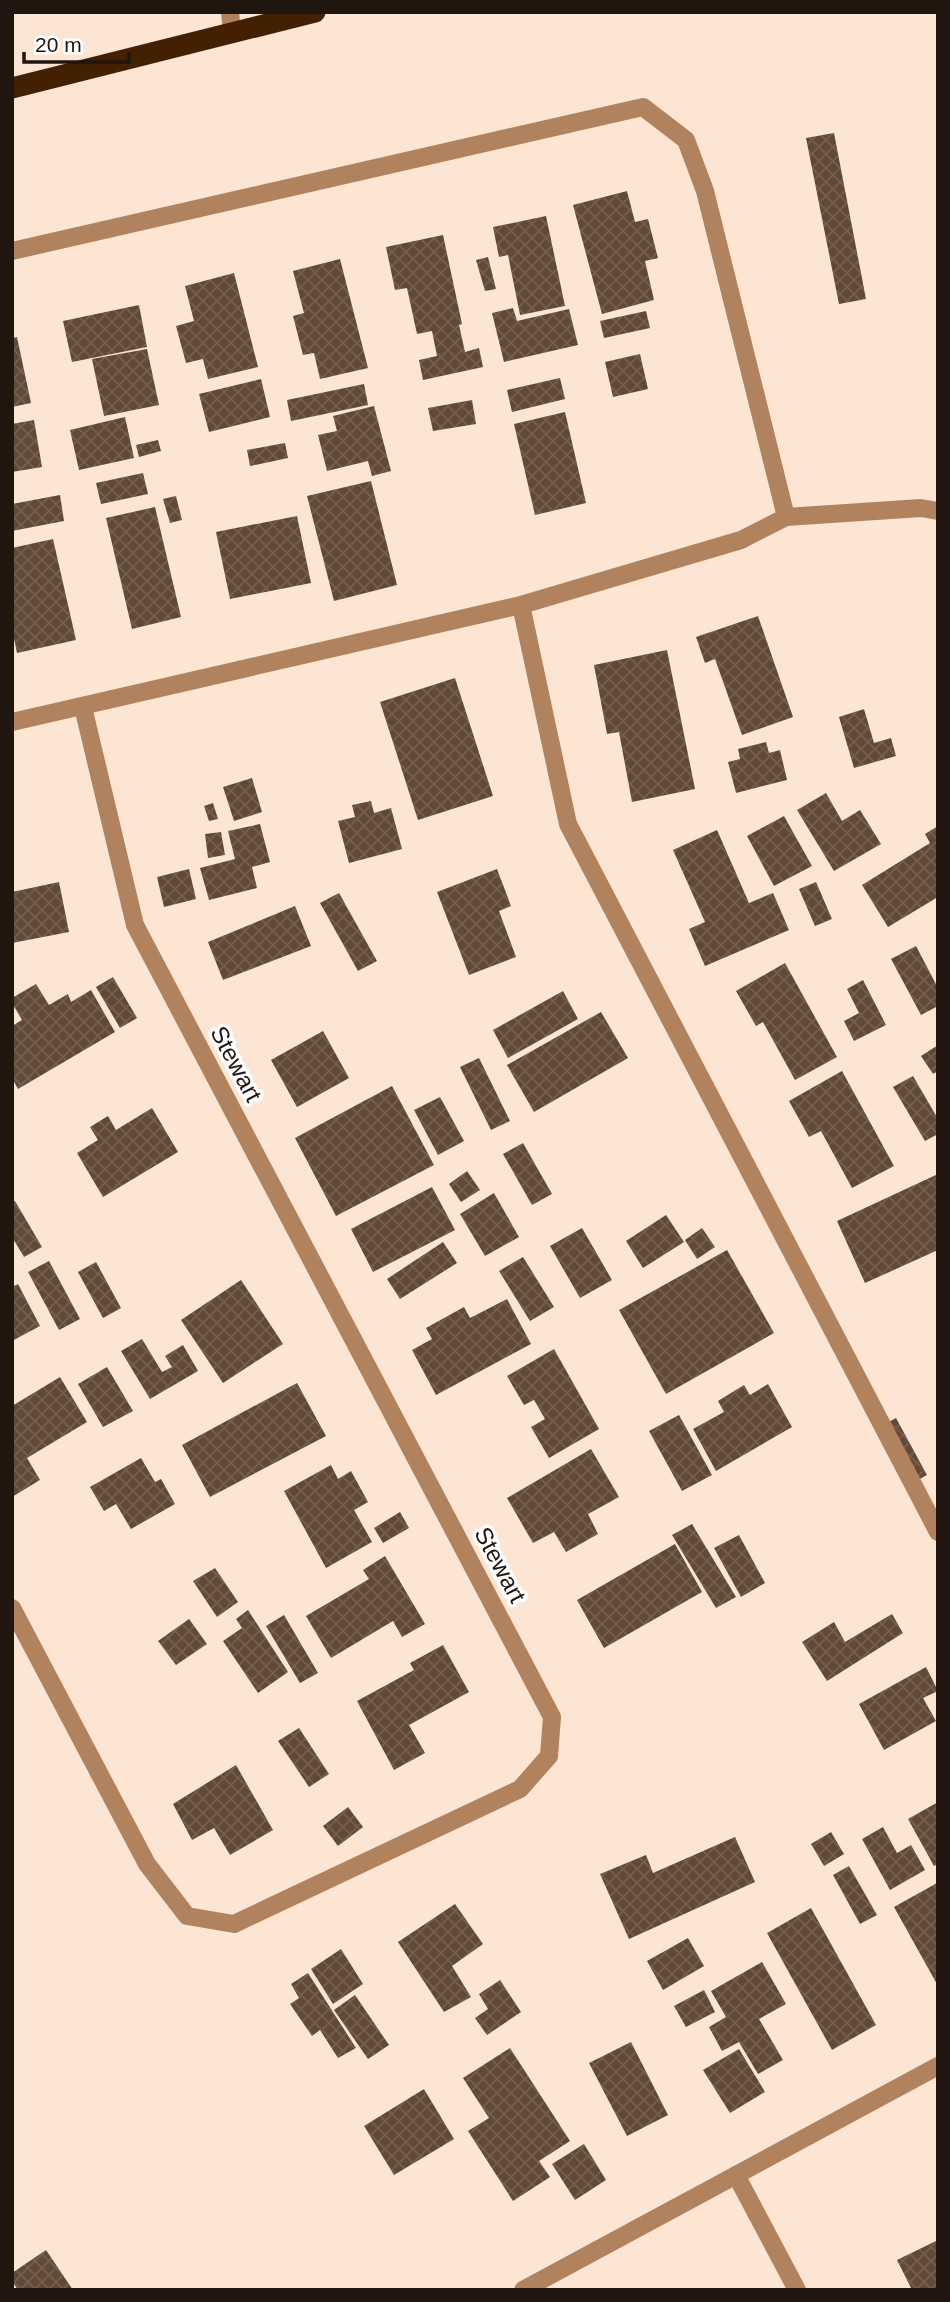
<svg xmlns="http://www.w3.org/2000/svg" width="950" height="2302" viewBox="0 0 950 2302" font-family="Helvetica,sans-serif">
  <defs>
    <pattern id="building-cross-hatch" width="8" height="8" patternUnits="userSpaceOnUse" patternTransform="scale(1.75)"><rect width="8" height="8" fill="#614937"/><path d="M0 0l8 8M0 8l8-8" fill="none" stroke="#735f51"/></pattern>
  </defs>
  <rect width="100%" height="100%" fill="#fde5d4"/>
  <g fill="url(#building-cross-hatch)">
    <polygon points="834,133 866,299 839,304 806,138"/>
    <polygon points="627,191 635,222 648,219 658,258 645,261 654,300 602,314 573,205"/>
    <polygon points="546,216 565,306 520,315 508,255 499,257 493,227"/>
    <polygon points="443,235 462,324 459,325 465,352 479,348 483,367 423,380 419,360 437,356 432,331 417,334 407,288 395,290 386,247"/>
    <polygon points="488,257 496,289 485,291 476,260"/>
    <polygon points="340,259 368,368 320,379 314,353 303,355 293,316 304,313 293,271"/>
    <polygon points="234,273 258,367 208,379 203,359 186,363 176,326 194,321 185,286"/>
    <polygon points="139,305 147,347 72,362 63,321"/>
    <polygon points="513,308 517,321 569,309 578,345 504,362 492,313"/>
    <polygon points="646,311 650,328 604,338 600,321"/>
    <polygon points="17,337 31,403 12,407 12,338"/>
    <polygon points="147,349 159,405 104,416 92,359"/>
    <polygon points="640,354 648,389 613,397 605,362"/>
    <polygon points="560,378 565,399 512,412 507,390"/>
    <polygon points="261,379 270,417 209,432 199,394"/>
    <polygon points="364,384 368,405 291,421 287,400"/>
    <polygon points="472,400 476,424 433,431 428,408"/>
    <polygon points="374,406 391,471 372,476 368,461 327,471 318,435 337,431 333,416"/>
    <polygon points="565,412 586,503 535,515 514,424"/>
    <polygon points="125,417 134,458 79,470 70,430"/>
    <polygon points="34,420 42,467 12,472 12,424"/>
    <polygon points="158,440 161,451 139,457 136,445"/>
    <polygon points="285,443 288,458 250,466 247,450"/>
    <polygon points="143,473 148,494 101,504 96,483"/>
    <polygon points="371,481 397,585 334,601 307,496"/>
    <polygon points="60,495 64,521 12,531 12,504"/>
    <polygon points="176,496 182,520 170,523 163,499"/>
    <polygon points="155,507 181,617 132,629 106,518"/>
    <polygon points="297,516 311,583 230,599 216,532"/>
    <polygon points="53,539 76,640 17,653 12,629 12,548"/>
    <polygon points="758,616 793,717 742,735 715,659 705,663 696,637"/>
    <polygon points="667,650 695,789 632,802 619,732 607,734 594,665"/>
    <polygon points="455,678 493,796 418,820 380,702"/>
    <polygon points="864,709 874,743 891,738 896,756 854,768 839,717"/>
    <polygon points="766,742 769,753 780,750 787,780 736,793 728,762 740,759 738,749"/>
    <polygon points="252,778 262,812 234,821 223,787"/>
    <polygon points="826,793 842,821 860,810 881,844 834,871 797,810"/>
    <polygon points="371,801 374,813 391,808 402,849 349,863 338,821 355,817 352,805"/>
    <polygon points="213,803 218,819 209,821 204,806"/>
    <polygon points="784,816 812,866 774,886 747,836"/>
    <polygon points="260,824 270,862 252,867 257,888 209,900 200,868 235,859 228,831"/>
    <polygon points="938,826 938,897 888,927 862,885 930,843 925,834"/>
    <polygon points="717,830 749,903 773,893 789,930 705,966 689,929 705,922 673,850"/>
    <polygon points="221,832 225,855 208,858 205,834"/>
    <polygon points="189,869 196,899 164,907 157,877"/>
    <polygon points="497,869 511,906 499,911 516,957 469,975 437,892"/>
    <polygon points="59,882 69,932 12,943 12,892"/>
    <polygon points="816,882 832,919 815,926 799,889"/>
    <polygon points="339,893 377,961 358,971 320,903"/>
    <polygon points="295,906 311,946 223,980 208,942"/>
    <polygon points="916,946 938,988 938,1006 921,1015 891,959"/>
    <polygon points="785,963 837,1057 795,1080 763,1022 756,1026 736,991"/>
    <polygon points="113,977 137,1018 120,1028 96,987"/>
    <polygon points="863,980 886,1025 854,1041 844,1021 859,1013 847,989"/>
    <polygon points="36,984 49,1005 68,994 71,1002 91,990 115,1032 18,1089 12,1078 12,1026 22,1020 12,1003 12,998"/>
    <polygon points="563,991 578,1019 508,1058 493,1030"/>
    <polygon points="601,1012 628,1058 534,1112 507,1065"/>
    <polygon points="323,1031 349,1078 297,1107 271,1060"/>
    <polygon points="938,1045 938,1071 933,1074 921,1056"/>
    <polygon points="479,1058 510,1121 491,1130 460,1067"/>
    <polygon points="842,1071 894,1166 852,1188 821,1131 809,1137 789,1101"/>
    <polygon points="913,1076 938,1119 938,1134 925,1141 893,1087"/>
    <polygon points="392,1086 434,1165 336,1216 295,1138"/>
    <polygon points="440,1097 464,1141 438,1155 414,1110"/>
    <polygon points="152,1108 178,1152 103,1197 77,1153 98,1140 90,1127 108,1116 116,1130"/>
    <polygon points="523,1143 552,1194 532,1205 503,1154"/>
    <polygon points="467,1171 480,1190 461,1202 449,1184"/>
    <polygon points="938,1174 938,1250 865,1283 837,1221"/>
    <polygon points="432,1187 455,1230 373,1272 351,1229"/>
    <polygon points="494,1193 519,1237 485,1256 460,1214"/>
    <polygon points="15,1201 42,1247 24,1257 12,1237 12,1202"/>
    <polygon points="666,1215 684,1242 643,1268 626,1241"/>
    <polygon points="582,1228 612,1280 580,1298 550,1246"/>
    <polygon points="702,1228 715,1247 697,1259 685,1240"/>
    <polygon points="443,1242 457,1263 400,1299 387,1279"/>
    <polygon points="727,1250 774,1333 666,1394 619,1310"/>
    <polygon points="523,1257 554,1307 530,1321 499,1271"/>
    <polygon points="49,1261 80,1319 59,1330 28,1272"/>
    <polygon points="96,1262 121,1308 103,1318 78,1272"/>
    <polygon points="241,1280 283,1344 223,1383 181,1320"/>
    <polygon points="18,1284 40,1326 12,1341 12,1287"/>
    <polygon points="507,1299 531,1344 436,1395 412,1350 432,1339 426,1328 464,1307 470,1318"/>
    <polygon points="142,1339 162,1372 172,1367 165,1356 183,1345 198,1371 150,1399 121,1351"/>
    <polygon points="554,1349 599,1429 549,1458 531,1427 545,1419 534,1400 524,1405 507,1376"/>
    <polygon points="107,1367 133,1411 103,1427 78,1384"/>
    <polygon points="60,1377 87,1422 27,1458 40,1480 12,1497 12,1406"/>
    <polygon points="297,1383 326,1436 210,1497 182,1445"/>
    <polygon points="768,1384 792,1427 716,1471 693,1429 724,1412 718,1401 744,1385 750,1395"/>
    <polygon points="679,1415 712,1475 682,1491 649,1431"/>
    <polygon points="896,1418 927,1475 916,1481 885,1424"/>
    <polygon points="591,1449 619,1497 588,1514 598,1534 566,1552 554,1532 533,1543 507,1498"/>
    <polygon points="141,1458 155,1482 161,1479 175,1504 131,1529 116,1504 104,1511 90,1487"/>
    <polygon points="331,1465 338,1479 351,1471 368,1502 354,1510 372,1542 326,1568 284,1491"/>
    <polygon points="400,1512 409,1528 383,1543 374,1528"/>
    <polygon points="692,1524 736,1597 716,1608 672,1535"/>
    <polygon points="739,1535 765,1583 741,1597 714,1548"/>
    <polygon points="675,1544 702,1592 604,1648 577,1600"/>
    <polygon points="385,1556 425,1624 402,1637 393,1621 331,1658 306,1616 369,1579 363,1570"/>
    <polygon points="215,1568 238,1602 217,1617 193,1581"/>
    <polygon points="248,1610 288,1672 258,1693 223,1641 242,1628 236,1619"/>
    <polygon points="892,1614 903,1633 827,1681 802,1642 834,1622 845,1642"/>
    <polygon points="284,1615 318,1673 300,1683 266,1626"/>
    <polygon points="189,1619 207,1644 176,1665 158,1641"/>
    <polygon points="443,1645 469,1692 409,1725 425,1753 394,1770 357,1701 414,1670 410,1663"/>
    <polygon points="926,1667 938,1691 923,1698 936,1721 884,1750 859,1704"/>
    <polygon points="299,1728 329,1774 309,1787 278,1741"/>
    <polygon points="236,1765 273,1830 230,1855 214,1828 192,1840 173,1804"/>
    <polygon points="938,1802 938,1864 934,1866 908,1819"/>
    <polygon points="348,1807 363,1827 338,1846 323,1826"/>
    <polygon points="883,1827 897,1853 911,1845 925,1870 890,1890 862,1839"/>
    <polygon points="831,1832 844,1854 824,1866 811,1844"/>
    <polygon points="735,1837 755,1882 629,1939 600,1874 646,1855 653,1873"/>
    <polygon points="849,1866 877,1915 860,1924 833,1875"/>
    <polygon points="937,1883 938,1885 938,1986 894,1907"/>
    <polygon points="455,1904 483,1944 452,1966 471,1997 444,2012 398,1942"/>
    <polygon points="811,1908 876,2025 832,2050 767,1933"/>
    <polygon points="688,1938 704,1966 663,1990 647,1961"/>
    <polygon points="341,1949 363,1984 333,2004 311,1969"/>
    <polygon points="762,1962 786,2004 759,2019 783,2060 758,2074 739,2042 722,2051 709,2027 726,2017 711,1991"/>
    <polygon points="308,1973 356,2048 338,2058 320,2030 312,2036 290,2004 299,1998 291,1984"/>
    <polygon points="500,1980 521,2012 487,2035 475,2018 488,2009 479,1994"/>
    <polygon points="704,1990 715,2012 686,2027 674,2006"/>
    <polygon points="355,1995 389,2045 368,2059 334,2010"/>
    <polygon points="631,2042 668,2115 627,2136 589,2063"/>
    <polygon points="510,2048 570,2141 539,2161 550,2177 513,2201 468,2131 489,2118 463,2078"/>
    <polygon points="739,2049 765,2092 730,2113 703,2070"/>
    <polygon points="424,2089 454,2139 394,2175 364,2126"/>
    <polygon points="584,2144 606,2180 575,2200 552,2164"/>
    <polygon points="936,2241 938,2290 912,2290 897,2260"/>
    <polygon points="46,2250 73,2290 18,2290 12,2281 12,2273"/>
  </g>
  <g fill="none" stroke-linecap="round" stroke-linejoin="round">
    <g stroke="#b1825e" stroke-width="18">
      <polyline points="230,12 232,32"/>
      <polyline points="12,251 643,107 686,140 705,191 786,517 741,540 521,605 12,722"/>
      <polyline points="786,517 921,508 938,511"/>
      <polyline points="521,605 568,824 938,1532"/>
      <polyline points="12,1608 147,1864 187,1916 234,1924 520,1789 549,1756 552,1717 135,925 83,707"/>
      <polyline points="736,2175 797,2290"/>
      <polyline points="523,2290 938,2066"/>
    </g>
    <polyline stroke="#432001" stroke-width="21" points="12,88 315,12"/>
  </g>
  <g text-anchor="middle" stroke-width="7" stroke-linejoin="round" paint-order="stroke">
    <g font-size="24" fill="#20160f" stroke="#fff">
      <text transform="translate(236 1064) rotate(62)" y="8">Stewart</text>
      <text transform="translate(500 1565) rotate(62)" y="8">Stewart</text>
    </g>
  </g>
  <rect width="950" height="2302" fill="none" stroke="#20160f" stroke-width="28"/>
  <path d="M24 52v10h105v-10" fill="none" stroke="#20160f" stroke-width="3.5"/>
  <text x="35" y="52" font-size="21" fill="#20160f" stroke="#ffffff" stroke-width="5" paint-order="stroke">20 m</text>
</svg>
